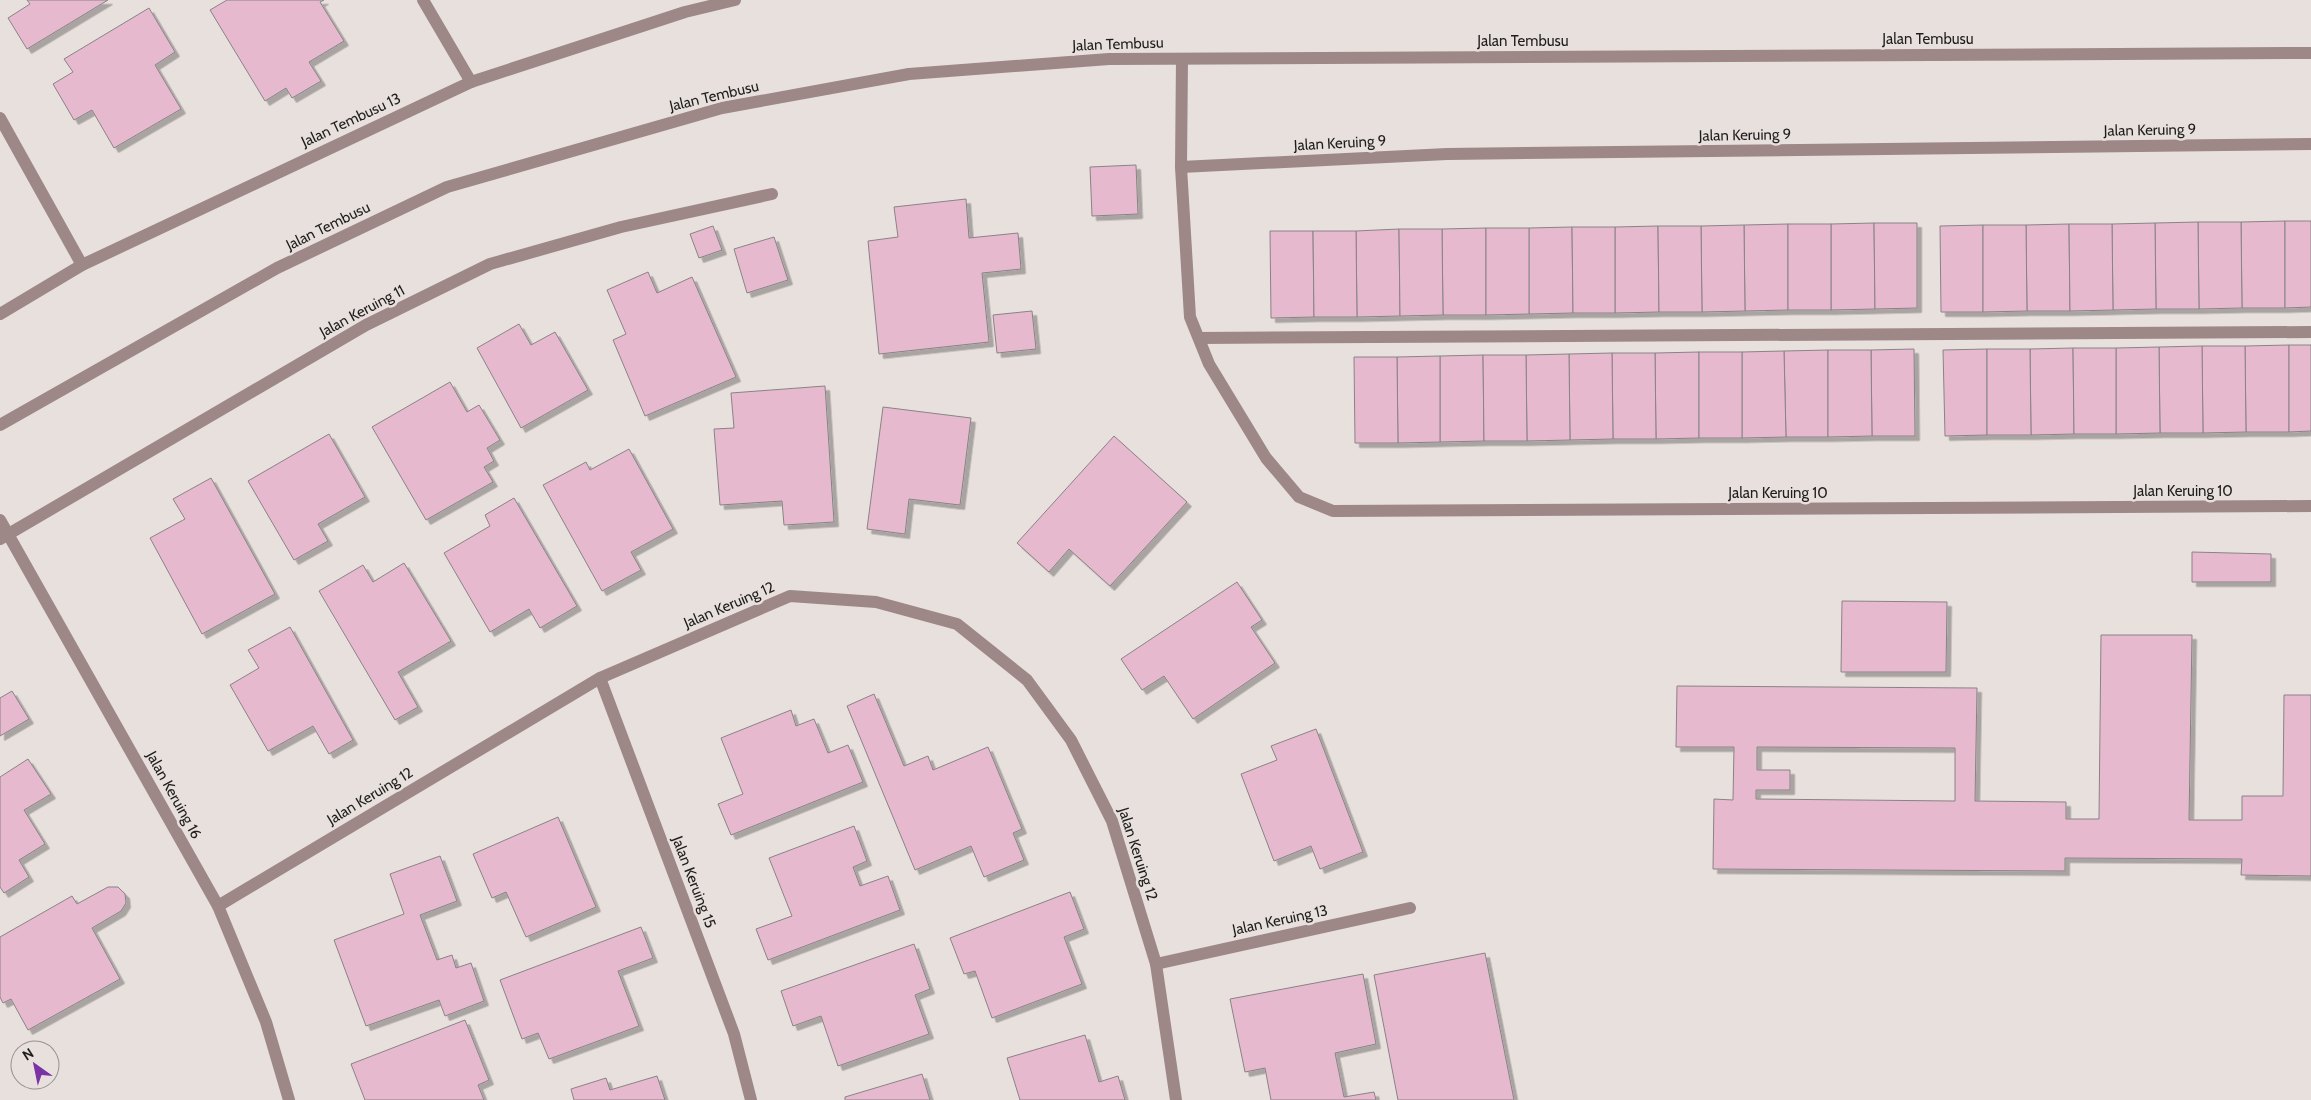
<svg xmlns="http://www.w3.org/2000/svg" width="2311" height="1100" viewBox="0 0 2311 1100" font-family="Cabin,sans-serif">
  <defs>
    <filter id="shadow"><feDropShadow dx="4.5" dy="4.5" stdDeviation="0" flood-color="#0004"/></filter>
  </defs>
  <rect width="100%" height="100%" fill="#e7e0dd"/>
  <g fill="#e7b9ce" stroke="#898385" fill-rule="evenodd" filter="url(#shadow)">
    <polygon points="27,0 108,0 27,49 8,18 30,4"/>
    <polygon points="227,0 324,0 320,2 344,41 309,62 321,81 292,98 286,88 265,101 210,10"/>
    <polygon points="149,8 175,52 155,65 181,109 114,148 92,110 74,120 53,84 73,72 64,59"/>
    <polygon points="1136,165 1138,214 1092,216 1090,167"/>
    <polygon points="966,199 969,238 1018,233 1021,269 982,273 989,342 879,354 868,241 898,237 894,207"/>
    <polygon points="2285,221 2285,308 2242,308 2241,222"/>
    <polygon points="2285,221 2311,221 2311,307 2285,308"/>
    <polygon points="2198,222 2241,222 2242,308 2199,309"/>
    <polygon points="2198,222 2199,309 2156,309 2155,223"/>
    <polygon points="1874,223 1875,309 1831,310 1831,224"/>
    <polygon points="1874,223 1917,223 1917,308 1875,309"/>
    <polygon points="2155,223 2156,309 2113,310 2112,224"/>
    <polygon points="1788,224 1788,310 1745,311 1744,225"/>
    <rect x="1788" y="224" width="43" height="86"/>
    <polygon points="2069,224 2070,311 2027,311 2026,225"/>
    <polygon points="2069,224 2112,224 2113,310 2070,311"/>
    <polygon points="1744,225 1745,311 1702,312 1701,226"/>
    <polygon points="1983,225 1983,312 1941,312 1940,226"/>
    <polygon points="1983,225 2026,225 2027,311 1983,312"/>
    <polygon points="713,226 722,250 699,258 690,234"/>
    <polygon points="1658,226 1659,312 1615,313 1615,227"/>
    <polygon points="1658,226 1701,226 1702,312 1659,312"/>
    <polygon points="1572,227 1573,313 1529,314 1529,228"/>
    <polygon points="1572,227 1615,227 1615,313 1573,313"/>
    <polygon points="1486,228 1486,315 1443,315 1442,229"/>
    <polygon points="1486,228 1529,228 1529,314 1486,315"/>
    <polygon points="1399,229 1400,316 1357,317 1356,231"/>
    <polygon points="1399,229 1442,229 1443,315 1400,316"/>
    <polygon points="1270,231 1313,231 1314,317 1271,318"/>
    <polygon points="1313,231 1356,231 1357,317 1314,317"/>
    <polygon points="774,237 788,280 747,293 734,249"/>
    <polygon points="648,272 657,293 692,277 736,377 645,416 613,340 626,334 607,290"/>
    <polygon points="1032,311 1036,349 997,353 993,315"/>
    <polygon points="519,324 531,345 555,332 588,390 521,428 477,348"/>
    <polygon points="2289,345 2289,432 2246,432 2245,346"/>
    <polygon points="2289,345 2311,345 2311,431 2289,432"/>
    <polygon points="2202,346 2245,346 2246,432 2203,433"/>
    <polygon points="2202,346 2203,433 2160,433 2159,347"/>
    <polygon points="2159,347 2160,433 2116,434 2116,348"/>
    <polygon points="2073,348 2074,434 2031,435 2030,349"/>
    <polygon points="2073,348 2116,348 2116,434 2074,434"/>
    <polygon points="1914,349 1915,436 1872,436 1871,350"/>
    <polygon points="1987,349 1987,435 1945,436 1943,350"/>
    <polygon points="1987,349 2030,349 2031,435 1987,435"/>
    <polygon points="1828,350 1828,437 1786,437 1784,351"/>
    <polygon points="1828,350 1871,350 1872,436 1828,437"/>
    <polygon points="1784,351 1786,437 1742,438 1742,352"/>
    <polygon points="1699,352 1699,438 1656,439 1655,353"/>
    <rect x="1699" y="352" width="43" height="86"/>
    <polygon points="1612,353 1655,353 1656,439 1613,439"/>
    <polygon points="1612,353 1613,439 1570,440 1569,354"/>
    <polygon points="1569,354 1570,440 1527,441 1526,355"/>
    <polygon points="1483,355 1484,441 1440,442 1440,356"/>
    <polygon points="1483,355 1526,355 1527,441 1484,441"/>
    <polygon points="1440,356 1440,442 1398,443 1397,357"/>
    <polygon points="1354,357 1397,357 1398,443 1355,443"/>
    <polygon points="450,382 467,412 479,405 500,440 487,448 494,461 484,467 493,482 426,520 372,427"/>
    <polygon points="825,386 834,522 784,525 782,501 720,505 714,429 734,428 731,393"/>
    <polygon points="883,407 971,418 960,505 909,499 905,534 867,529"/>
    <polygon points="329,434 365,497 318,524 328,541 294,560 248,481"/>
    <polygon points="1114,436 1187,502 1110,586 1069,549 1049,572 1017,543"/>
    <polygon points="629,449 673,529 631,552 641,570 602,591 543,485 586,462 590,470"/>
    <polygon points="211,478 275,594 202,634 150,538 185,519 173,499"/>
    <polygon points="514,498 577,606 540,628 529,609 490,632 444,553 490,526 485,515"/>
    <polygon points="2192,552 2271,554 2271,582 2192,582"/>
    <polygon points="404,563 451,641 398,672 418,707 395,720 319,591 363,565 373,582"/>
    <polygon points="1237,582 1262,620 1251,627 1275,663 1193,719 1164,676 1142,690 1121,659"/>
    <polygon points="1842,601 1947,602 1946,672 1841,672"/>
    <polygon points="290,627 353,740 329,754 313,726 268,751 230,685 259,668 248,650"/>
    <path d="M 2101,635 L 2192,635 L 2189,820 L 2242,820 L 2242,796 L 2283,796 L 2284,695 L 2311,695 L 2311,876 L 2241,875 L 2242,859 L 2065,858 L 2065,871 L 1713,869 L 1714,799 L 1733,800 L 1734,747 L 1676,747 L 1677,686 L 1977,688 L 1975,801 L 2066,802 L 2066,819 L 2099,819 ZM 1757,747 L 1955,748 L 1955,801 L 1756,799 L 1756,790 L 1790,790 L 1790,770 L 1757,770 Z"/>
    <polygon points="12,691 29,719 0,736 0,698"/>
    <polygon points="874,694 904,766 928,756 933,770 988,747 1022,829 1013,833 1024,860 984,877 971,846 915,870 847,706"/>
    <polygon points="791,710 796,726 814,719 828,753 848,745 863,782 731,835 718,804 743,794 721,738"/>
    <polygon points="1316,729 1363,852 1320,869 1311,846 1274,861 1241,774 1277,760 1271,746"/>
    <polygon points="28,759 51,794 24,810 45,844 19,860 29,877 4,893 0,887 0,777"/>
    <polygon points="558,817 596,907 526,937 506,892 492,898 473,854"/>
    <polygon points="854,826 867,861 853,867 860,886 888,876 900,910 768,960 756,929 792,916 769,858"/>
    <polygon points="440,856 457,901 420,915 437,960 452,955 456,968 471,963 484,1001 445,1016 439,1000 366,1026 334,940 404,914 390,874"/>
    <polygon points="108,887 118,887 125,894 126,903 121,911 92,928 120,979 28,1030 11,999 3,1003 0,997 0,937 72,896 77,904"/>
    <polygon points="1070,892 1084,929 1064,937 1082,984 992,1018 975,971 964,974 950,938"/>
    <polygon points="641,927 653,958 618,971 639,1026 549,1059 538,1033 522,1039 500,980"/>
    <polygon points="914,944 930,989 915,995 929,1034 838,1066 821,1016 793,1026 781,991"/>
    <polygon points="1485,953 1514,1100 1398,1100 1374,975"/>
    <polygon points="1363,974 1376,1044 1335,1053 1344,1097 1374,1092 1376,1100 1271,1100 1265,1068 1245,1072 1230,999"/>
    <polygon points="465,1020 489,1080 478,1085 484,1100 365,1100 351,1064"/>
    <polygon points="1085,1035 1099,1082 1118,1076 1125,1100 1020,1100 1007,1058"/>
    <polygon points="922,1074 930,1100 845,1100 845,1097"/>
    <polygon points="657,1076 665,1100 574,1100 571,1089 606,1078 610,1090"/>
  </g>
  <g fill="none" stroke-linecap="round" stroke-linejoin="round">
    <g stroke="#9d8787" stroke-width="12">
      <polyline points="423,0 471,82"/>
      <polyline points="1182,59 1181,167 1190,317 1209,364 1266,458 1299,497 1333,511 2311,506"/>
      <polyline points="0,118 82,265"/>
      <polyline points="1181,167 1447,154 2311,144"/>
      <polyline points="0,314 82,265 471,82 685,12 735,0"/>
      <polyline points="1199,338 2311,332"/>
      <polyline points="0,425 277,268 447,187 722,108 909,74 1109,59 2311,53"/>
      <polyline points="0,520 218,906 266,1022 289,1100"/>
      <polyline points="0,539 366,325 490,264 621,227 772,194"/>
      <polyline points="600,678 734,1034 751,1100"/>
      <polyline points="218,906 600,678 790,596 876,602 957,624 1027,680 1071,740 1112,821 1156,964 1176,1100"/>
      <polyline points="1156,964 1410,908"/>
    </g>
  </g>
  <g text-anchor="middle" stroke-width="5" stroke-linejoin="round" paint-order="stroke">
    <g font-size="15" fill="#1f1d1c" stroke="#e7e0dd">
      <text x="1928" y="44">Jalan Tembusu</text>
      <text x="1523" y="46">Jalan Tembusu</text>
      <text transform="translate(1118 44) rotate(-2)" y="5">Jalan Tembusu</text>
      <text transform="translate(714 96) rotate(-13)" y="5">Jalan Tembusu</text>
      <text transform="translate(351 120) rotate(-25)" y="5">Jalan Tembusu 13</text>
      <text transform="translate(2150 130) rotate(-1)" y="5">Jalan Keruing 9</text>
      <text transform="translate(1745 135) rotate(-1)" y="5">Jalan Keruing 9</text>
      <text transform="translate(1340 143) rotate(-3)" y="5">Jalan Keruing 9</text>
      <text transform="translate(328 226) rotate(-26)" y="5">Jalan Tembusu</text>
      <text transform="translate(362 311) rotate(-28)" y="5">Jalan Keruing 11</text>
      <text x="2183" y="496">Jalan Keruing 10</text>
      <text x="1778" y="498">Jalan Keruing 10</text>
      <text transform="translate(729 605) rotate(-23)" y="5">Jalan Keruing 12</text>
      <text transform="translate(174 795) rotate(61)" y="5">Jalan Keruing 16</text>
      <text transform="translate(370 796) rotate(-31)" y="5">Jalan Keruing 12</text>
      <text transform="translate(1138 854) rotate(72)" y="5">Jalan Keruing 12</text>
      <text transform="translate(694 882) rotate(69)" y="5">Jalan Keruing 15</text>
      <text transform="translate(1280 920) rotate(-12)" y="5">Jalan Keruing 13</text>
    </g>
  </g>
  <g transform="translate(35 1065) rotate(327)"><circle r="24" fill="#e7e0dd" stroke="#979290"/>
  <path d="M0-4L9 19L0 12L-9 19Z" fill="#7a32a4"/>
  <text y="-8" font-size="14" font-weight="bold" text-anchor="middle" fill="#1f1d1c">N</text>
  </g>
</svg>
